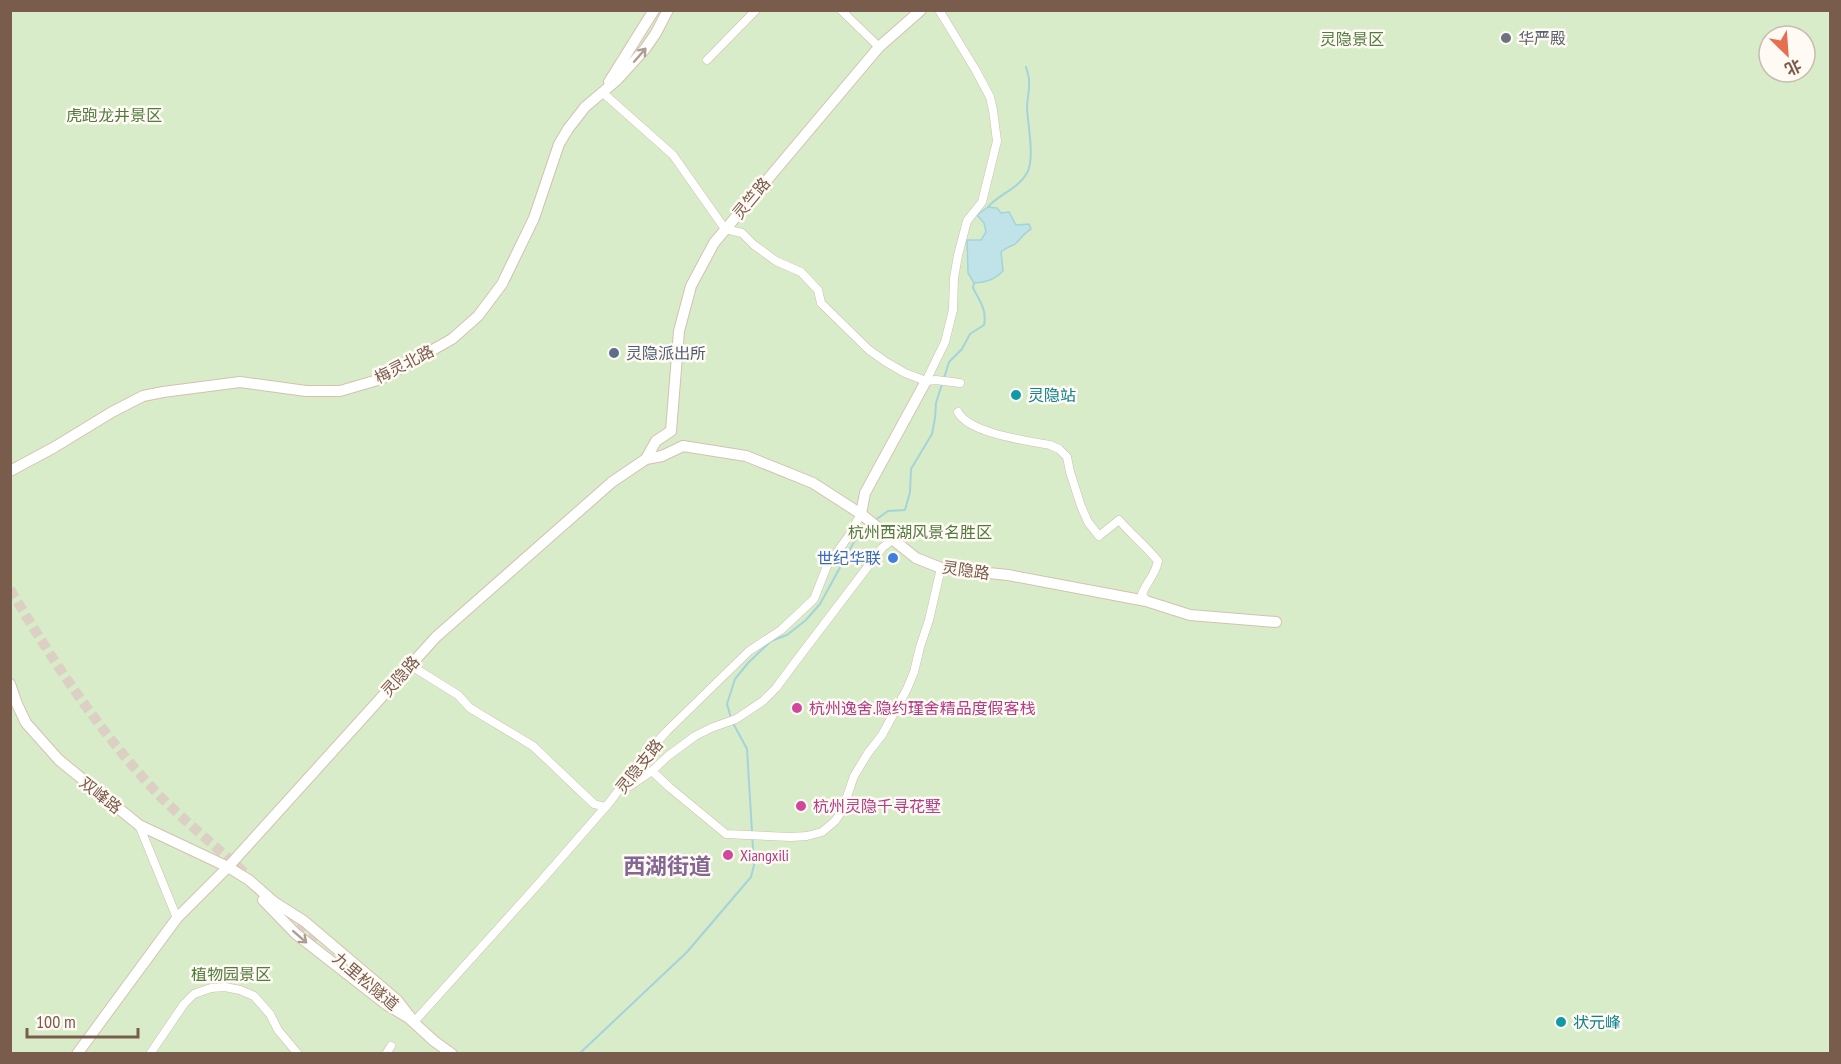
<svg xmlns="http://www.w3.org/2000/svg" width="1841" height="1064" viewBox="0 0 1841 1064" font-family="'PT Sans Narrow','Noto Sans SC',sans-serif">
  <rect width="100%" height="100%" fill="#fdf6ec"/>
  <path fill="#d8ecc9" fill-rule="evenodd" d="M 10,11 L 1830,11 L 1830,1053 L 11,1053 ZM 1769,36 L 1805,36 L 1805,72 L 1769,72 Z"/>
  <path fill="#bfe3e8" stroke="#a5d3da" stroke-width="1.5" d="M 988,207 L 997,208 L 1001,213 L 1009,212 L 1016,225 L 1029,224 L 1031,229 C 1024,233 1020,240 1015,244 C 1010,247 1006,247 1001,252 L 1003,271 C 994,280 987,282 974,283 L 968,273 L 967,240 L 981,240 L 986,232 L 984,223 L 977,215 Z"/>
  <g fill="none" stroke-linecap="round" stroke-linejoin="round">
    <g stroke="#a5d3da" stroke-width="2">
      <path d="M 988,207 C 999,194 1018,189 1027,173 C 1035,159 1028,126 1027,108 C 1027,99 1030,89 1029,80 C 1029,76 1027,71 1026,67"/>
      <path d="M 944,378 L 949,362 L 962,349 L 970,334 L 984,325 C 987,310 980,301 973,288 L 974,283"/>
      <polyline points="874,521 888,511 905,510 910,492 911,469 932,434 935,418 936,403 942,384"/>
      <polyline points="731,718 727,704 735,679 748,663 771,641 787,635 806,620 820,604 854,542 870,525"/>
      <polyline points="579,1054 687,952 751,877 754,865 747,749 733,723"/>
    </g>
    <g stroke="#dcd0c4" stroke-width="10" stroke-dasharray="10 5" stroke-linecap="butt">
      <path d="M 10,589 C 53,662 99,731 157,793 C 185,822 218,848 248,876"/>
      <polyline points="299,923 319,941"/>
    </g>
    <g stroke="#d1beb0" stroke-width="9">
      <g id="street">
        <polyline points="841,10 879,47"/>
        <polyline points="707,60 756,10"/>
        <polyline points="602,92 673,155 725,229 742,233 754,245 776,261 801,272 818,290 821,303 869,350 886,362 905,373 926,381 936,380 960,383"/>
        <polyline points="926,381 945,342 953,310 954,278 958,255 967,221 982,202 997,141 993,110 990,97 975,69 939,10"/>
        <path d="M 958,412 C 968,433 1028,441 1050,445 L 1059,449 L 1067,457 L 1070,472 L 1081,506 L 1088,522 L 1099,536 L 1119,520 C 1131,534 1146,546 1158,561 C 1155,576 1147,581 1142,594 L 1146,601"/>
        <polyline points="410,665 458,695 470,708 533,746 594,804 605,807"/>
        <polyline points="652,771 668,756 695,736 711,728 736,719 763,701 776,688 796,661 882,548 893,539"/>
        <polyline points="620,788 630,786 652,771 669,787 726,834 791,837 807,836 822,832 835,821 842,811 854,776 868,753 882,735 907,689 914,672 920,647 929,620 941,568"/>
        <polyline points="139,825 177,918"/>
        <polyline points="414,1022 541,881 609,803 646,754 667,731 749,651 781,630 814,599 827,566 848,537 861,514"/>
        <polyline points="150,1054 184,1004 194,994 211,988 225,987 240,990 254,996 270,1014 278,1030 298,1054"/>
        <polyline points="386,1054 391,1046"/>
      </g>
    </g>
    <g stroke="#d6c0b0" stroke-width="12">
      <g id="secondary">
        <polyline points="609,82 654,10"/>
        <polyline points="671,431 679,331 691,286 714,243 879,47 921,10"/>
        <polyline points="683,446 746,456 813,483 861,514 916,558 941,568 1008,575 1146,601 1190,615 1276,622"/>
        <polyline points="646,459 656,441 671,431"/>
        <polyline points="10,471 53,448 112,412 143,396 163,392 240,382 306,391 340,391 381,379 452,339 478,316 502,284 534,218 559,144 568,129 585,107 617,80 645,49 656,33 668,10"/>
        <polyline points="861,514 865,493 926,381"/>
        <polyline points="10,684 17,704 26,723 59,760 139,825 228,867 249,880 274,902 304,921 397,1000 414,1022"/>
        <polyline points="263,900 296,934 387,1005 409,1018"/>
        <polyline points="410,1019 434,1041 452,1054"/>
        <polyline points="77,1054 177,918 228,867 436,637 612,482 646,459 662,456 683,446"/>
      </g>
    </g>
    <use href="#street" stroke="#fff" stroke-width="8"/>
    <use href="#secondary" stroke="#fff" stroke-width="10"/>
  </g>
  <defs><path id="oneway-shaft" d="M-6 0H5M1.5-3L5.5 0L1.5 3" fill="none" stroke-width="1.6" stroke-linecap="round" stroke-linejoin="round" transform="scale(1.5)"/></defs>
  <g stroke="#af9d94">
    <use href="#oneway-shaft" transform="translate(640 55) rotate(-49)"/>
    <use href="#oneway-shaft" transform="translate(300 937) rotate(41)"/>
  </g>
  <circle fill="#6b7280" stroke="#fffaf3" stroke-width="2" cx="1506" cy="38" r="6"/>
  <circle fill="#5c6f8a" stroke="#fffaf3" stroke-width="2" cx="614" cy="353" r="6"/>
  <g fill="#0f9aa8" stroke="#fffaf3" stroke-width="2">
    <circle cx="1016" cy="395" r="6"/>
    <circle cx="1561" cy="1022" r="6"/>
  </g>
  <circle fill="#3f7fe0" stroke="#fffaf3" stroke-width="2" cx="893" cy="558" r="6"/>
  <g fill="#d1479c" stroke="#fffaf3" stroke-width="2">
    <circle cx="797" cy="708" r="6"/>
    <circle cx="801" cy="806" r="6"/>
    <circle cx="728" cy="855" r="6"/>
  </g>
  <g text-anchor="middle" stroke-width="5" stroke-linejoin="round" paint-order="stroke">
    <g font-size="16" fill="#5b616d" stroke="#fffaf3" text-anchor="start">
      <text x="1518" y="44">华严殿</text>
    </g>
    <g font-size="16" fill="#537a41" stroke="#fffaf3">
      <text x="1352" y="45">灵隐景区</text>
      <text x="114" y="121">虎跑龙井景区</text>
      <text x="920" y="538">杭州西湖风景名胜区</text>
      <text x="231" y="980">植物园景区</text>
    </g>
    <g font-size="16" fill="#7a5c4d" stroke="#fffaf3">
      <text transform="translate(751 198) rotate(-50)" y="6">灵竺路</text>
      <text transform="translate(404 364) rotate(-27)" y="6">梅灵北路</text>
      <text transform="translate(966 570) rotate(8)" y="6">灵隐路</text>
      <text transform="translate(400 676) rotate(-48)" y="6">灵隐路</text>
      <text transform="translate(639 766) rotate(-51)" y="6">灵隐支路</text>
      <text transform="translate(101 795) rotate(38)" y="6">双峰路</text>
      <text transform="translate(366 981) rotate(40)" y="6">九里松隧道</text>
    </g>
    <g font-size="16" fill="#4e5e75" stroke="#fffaf3" text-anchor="start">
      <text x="626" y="359">灵隐派出所</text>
    </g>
    <g font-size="16" fill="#0d838f" stroke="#fffaf3" text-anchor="start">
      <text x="1028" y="401">灵隐站</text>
      <text x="1573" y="1028">状元峰</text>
    </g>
    <g font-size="16" fill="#366cbe" stroke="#fffaf3" text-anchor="end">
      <text x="881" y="564">世纪华联</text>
    </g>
    <g font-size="16" fill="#b23c85" stroke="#fffaf3" text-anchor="start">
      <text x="809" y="714">杭州逸舍.隐约瑾舍精品度假客栈</text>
      <text x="813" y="812">杭州灵隐千寻花墅</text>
      <text x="740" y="861">Xiangxili</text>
    </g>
    <g font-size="22" font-weight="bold" fill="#846695" stroke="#fffaf3">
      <text x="667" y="874">西湖街道</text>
    </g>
  </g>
  <rect width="1841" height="1064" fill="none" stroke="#7a5c4d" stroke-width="24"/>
  <g transform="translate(1787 54) rotate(155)"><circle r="28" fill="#fffaf3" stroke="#cabbb1" stroke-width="1.5"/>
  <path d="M0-4.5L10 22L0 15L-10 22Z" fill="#e76f51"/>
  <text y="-9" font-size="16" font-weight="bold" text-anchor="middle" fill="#7a5c4d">北</text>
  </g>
  <path d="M27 1028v9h111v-9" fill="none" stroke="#7a5c4d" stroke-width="3"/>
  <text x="36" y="1028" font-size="18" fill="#7a5c4d" stroke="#fffaf3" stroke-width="4.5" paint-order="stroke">100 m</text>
</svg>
